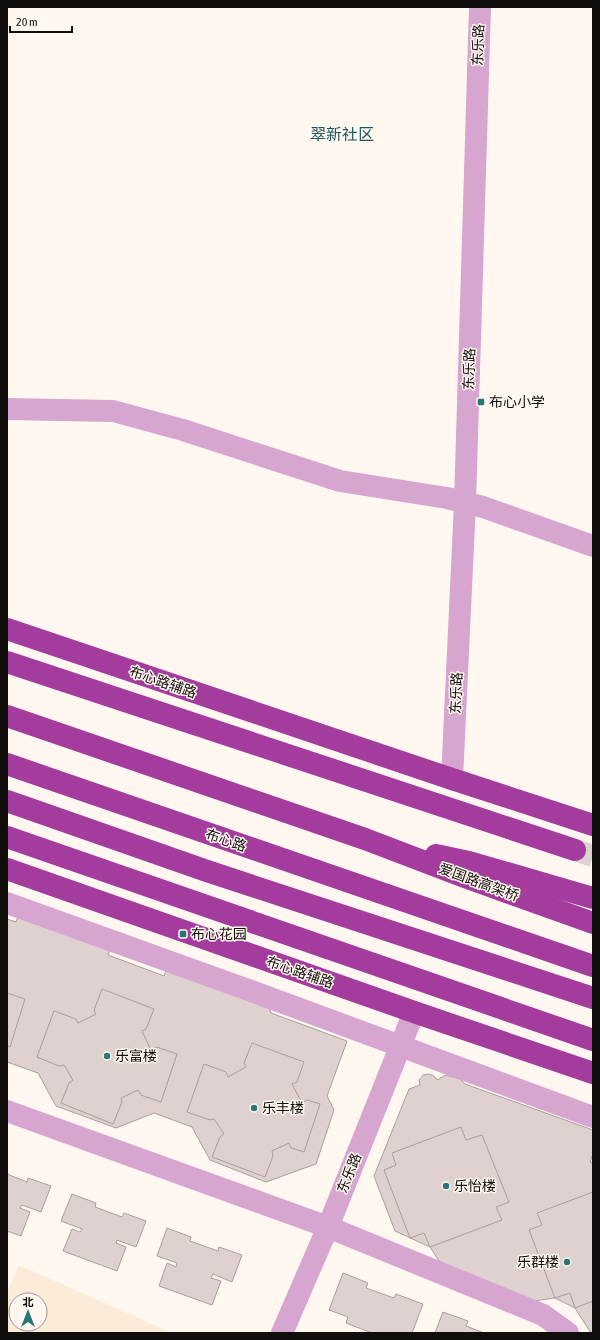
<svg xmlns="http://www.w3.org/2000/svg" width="600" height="1340" viewBox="0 0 600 1340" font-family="'Asap Condensed','Noto Sans SC',sans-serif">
  <rect width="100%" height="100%" fill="#fff7f0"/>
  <path fill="#fbecd9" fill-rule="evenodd" d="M 19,1265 L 172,1333 L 7,1333 L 7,1292 ZM 16,1300 L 40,1300 L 40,1324 L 16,1324 Z"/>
  <g fill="#dfd1cf" stroke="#aa9d9b">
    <polygon points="19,914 111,948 108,955 164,976 167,968 268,1002 271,1013 347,1041 327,1096 334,1110 316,1164 266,1182 210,1160 192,1127 154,1113 116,1128 56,1106 38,1073 7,1062 7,919 16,922"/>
    <polygon points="102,989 154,1009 146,1029 142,1031 151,1050 157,1047 177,1054 161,1102 141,1095 138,1090 121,1098 122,1102 113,1124 61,1103 69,1083 73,1080 64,1065 59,1066 37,1057 54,1011 76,1019 78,1023 96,1014 94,1010"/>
    <polygon points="7,993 25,999 10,1047 7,1046"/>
    <polygon points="252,1043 304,1062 297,1082 292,1084 302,1103 307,1100 320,1104 304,1152 291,1148 289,1143 272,1151 273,1156 265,1177 212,1157 220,1137 224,1134 214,1119 210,1120 187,1112 204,1064 226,1072 228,1077 246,1067 244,1063"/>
    <polygon points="429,1074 434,1076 437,1080 446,1075 460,1079 465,1084 593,1130 593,1154 590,1162 593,1163 593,1333 591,1333 575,1308 555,1298 534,1301 441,1264 430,1247 395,1231 374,1176 409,1089 420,1085 419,1080 423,1075"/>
    <polygon points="461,1127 466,1140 482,1135 509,1202 496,1207 502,1220 430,1247 424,1233 410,1238 384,1170 396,1165 392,1153"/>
    <polygon points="7,1174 27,1182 28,1178 51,1186 41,1212 22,1205 20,1208 30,1212 21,1236 7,1231"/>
    <polygon points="593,1192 593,1301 575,1308 570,1293 555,1298 529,1230 542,1225 537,1213"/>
    <polygon points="72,1194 96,1203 95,1207 122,1217 124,1213 146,1221 136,1247 117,1240 116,1243 126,1247 117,1271 63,1251 72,1229 80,1232 82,1229 61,1221"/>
    <polygon points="167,1228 191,1237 190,1241 218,1251 219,1247 242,1255 232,1282 213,1274 211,1278 221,1281 212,1305 159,1286 167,1263 176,1267 177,1263 157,1256"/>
    <polygon points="343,1273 368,1283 366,1288 394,1298 396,1294 423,1304 412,1333 372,1333 346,1323 348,1317 329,1310"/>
    <polygon points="443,1312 468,1321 466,1326 484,1333 435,1333"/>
  </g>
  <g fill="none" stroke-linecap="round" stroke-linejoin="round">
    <polyline stroke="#dbd4ce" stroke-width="22" stroke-dasharray="22 11" stroke-linecap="butt" points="575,850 593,856"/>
    <g stroke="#d6a5d0" stroke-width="22">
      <polyline points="7,409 113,411 183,430 340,481 447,498 483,507 593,546"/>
      <polyline points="452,779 465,503 480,7"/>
      <polyline points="7,903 243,988 593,1117"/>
      <polyline points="7,1111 328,1227 543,1315 568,1333"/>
      <polyline points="282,1333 328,1227 414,1012"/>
    </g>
    <g stroke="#a43c9e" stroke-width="22">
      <polyline points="7,629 452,779 593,825"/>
      <polyline points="7,662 575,850"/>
      <polyline points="7,716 365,839 462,876 593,923"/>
      <polyline points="7,764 593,966"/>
      <polyline points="7,801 207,871 593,998"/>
      <polyline points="7,837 593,1040"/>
      <polyline points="436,855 469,862 593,898"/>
      <polyline points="7,869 414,1012 593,1073"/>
    </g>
  </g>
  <g fill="#2a7576" stroke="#fff7f0" stroke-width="1.5">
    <rect x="477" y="398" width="8" height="8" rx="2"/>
    <rect x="179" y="930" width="8" height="8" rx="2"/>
    <circle cx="107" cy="1056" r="4"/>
    <circle cx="254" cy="1108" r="4"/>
    <circle cx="446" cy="1186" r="4"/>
    <circle cx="567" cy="1262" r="4"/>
  </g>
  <g text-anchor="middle" stroke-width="3" stroke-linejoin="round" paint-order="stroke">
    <g font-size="14" fill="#100d0a" stroke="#fff7f0">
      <text transform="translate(478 45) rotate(-88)" y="5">东乐路</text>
      <text transform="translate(469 369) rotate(-88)" y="5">东乐路</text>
      <text transform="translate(163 682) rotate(19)" y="5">布心路辅路</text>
      <text transform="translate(456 693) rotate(-87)" y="5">东乐路</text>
      <text transform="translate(226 840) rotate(19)" y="5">布心路</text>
      <text transform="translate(479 882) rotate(20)" y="5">爱国路高架桥</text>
      <text transform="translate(300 972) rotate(19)" y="5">布心路辅路</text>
      <text transform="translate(349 1173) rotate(-68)" y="5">东乐路</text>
    </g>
    <g font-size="14" fill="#100d0a" stroke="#fff7f0" text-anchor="start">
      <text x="489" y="407">布心小学</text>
      <text x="191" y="939">布心花园</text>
      <text x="115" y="1061">乐富楼</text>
      <text x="262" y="1113">乐丰楼</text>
      <text x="454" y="1191">乐怡楼</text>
      <text x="559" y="1267" text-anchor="end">乐群楼</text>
    </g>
    <g font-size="16" fill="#1b5658" stroke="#fff7f0">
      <text x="342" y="140">翠新社区</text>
    </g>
  </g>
  <rect width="600" height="1340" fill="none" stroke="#100d0a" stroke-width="16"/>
  <g transform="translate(28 1312)"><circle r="19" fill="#fff7f0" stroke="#9f9994"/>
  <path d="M0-3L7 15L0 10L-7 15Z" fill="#2a7576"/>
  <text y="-6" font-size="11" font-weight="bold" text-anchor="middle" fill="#100d0a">北</text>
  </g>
  <path d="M10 26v6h62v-6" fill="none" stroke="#100d0a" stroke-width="2"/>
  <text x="16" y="26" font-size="12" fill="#100d0a" stroke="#fff7f0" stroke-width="3" paint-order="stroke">20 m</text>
</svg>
